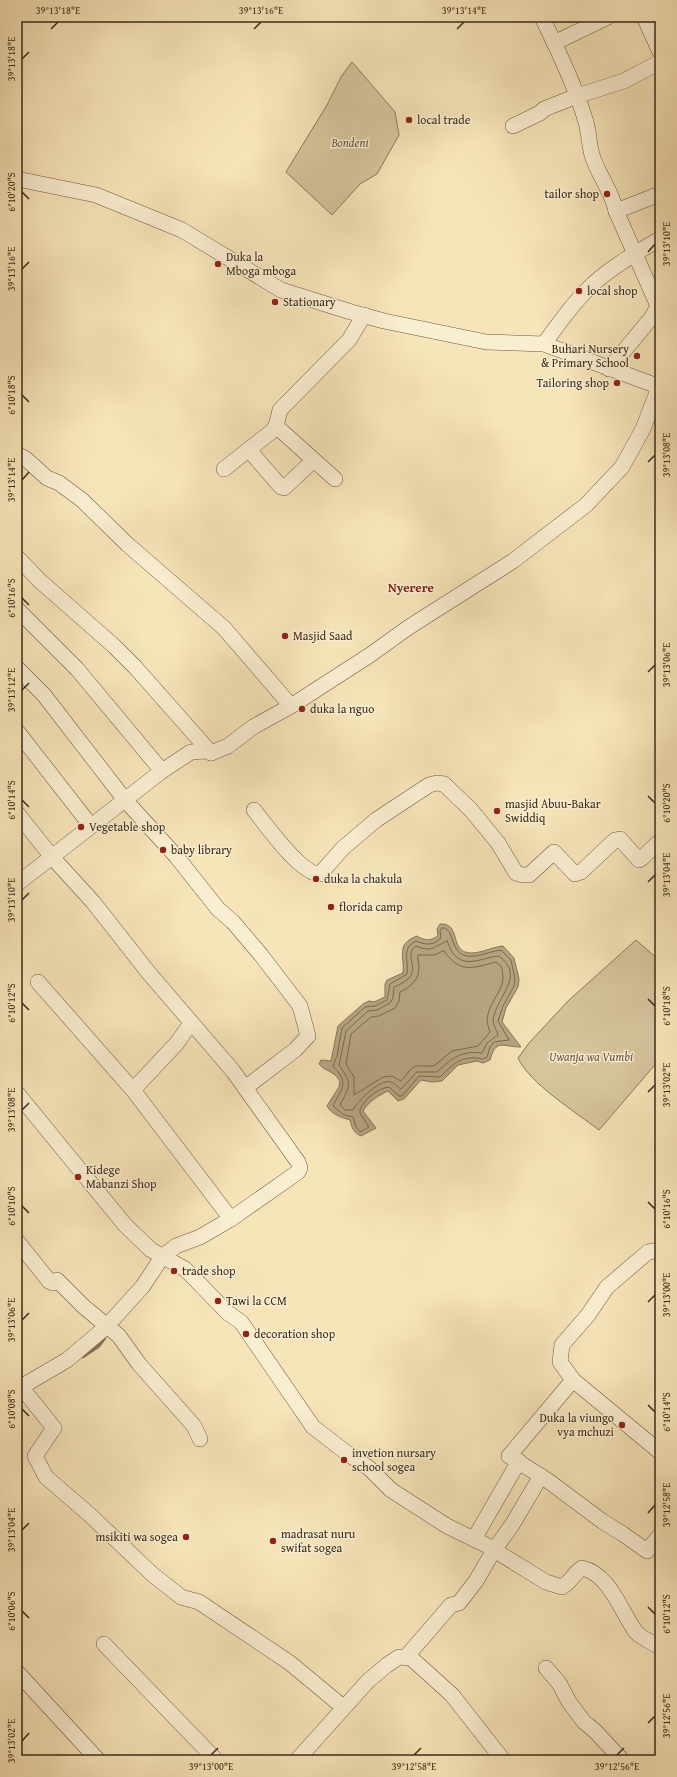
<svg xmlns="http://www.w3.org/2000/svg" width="677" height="1777" viewBox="0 0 677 1777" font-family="'Gentium Book Plus',serif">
  <rect width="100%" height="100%" fill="#f7e5b9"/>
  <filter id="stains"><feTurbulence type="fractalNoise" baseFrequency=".005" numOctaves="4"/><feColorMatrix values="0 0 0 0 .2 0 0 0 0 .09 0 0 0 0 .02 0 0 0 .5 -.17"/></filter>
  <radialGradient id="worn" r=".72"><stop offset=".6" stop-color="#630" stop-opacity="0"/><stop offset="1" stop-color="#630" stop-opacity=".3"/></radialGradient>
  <g fill="#d7c59e" stroke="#89785b">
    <polygon points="352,62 395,112 399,135 377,174 360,184 332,215 286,172 327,105 341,77"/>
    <path d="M 636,940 L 660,961 L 660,1059 L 599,1130 C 577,1113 529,1083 518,1058 L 529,1043 L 568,1001 Z"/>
  </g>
  <path fill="#b7a582" stroke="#857458" d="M 440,924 C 460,923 451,947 465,952 C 476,956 491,947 503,946 L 514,958 L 519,979 L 518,987 L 506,1008 L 502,1022 L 521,1047 C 503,1047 496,1038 490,1060 L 483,1063 L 477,1061 L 458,1065 L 442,1081 L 432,1082 L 421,1080 L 404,1099 L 398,1101 L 388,1091 C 379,1095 368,1102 363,1111 L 376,1128 L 361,1136 C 353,1132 352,1128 350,1120 C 341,1117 332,1115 327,1106 L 339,1087 L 340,1081 C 333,1070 326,1072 319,1064 L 321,1060 L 331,1061 L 338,1026 L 363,1004 L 369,1001 L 374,1002 L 385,997 L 385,984 L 387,980 L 403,973 C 405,957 395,944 417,936 C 425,941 430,941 438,936 L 437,929 Z"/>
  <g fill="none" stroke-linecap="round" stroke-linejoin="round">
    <g stroke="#79684d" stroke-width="1">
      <path d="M 442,928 L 445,928 C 451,932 451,937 454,944 C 462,966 484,952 501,950 L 511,960 L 515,979 L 514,986 L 503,1006 L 498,1021 L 509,1040 L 494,1042 L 490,1047 L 487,1057 L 483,1059 C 462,1055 454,1063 440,1077 L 419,1076 L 402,1096 L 399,1096 L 389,1087 C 378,1088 365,1099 360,1109 L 360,1113 L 369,1127 L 360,1132 L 356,1127 L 353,1117 L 344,1115 L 333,1106 C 342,1087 350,1084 333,1066 L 337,1056 L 342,1028 L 365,1007 L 375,1006 L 387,1000 L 390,984 L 407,974 C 409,961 401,948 416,941 C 426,945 433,946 441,938 L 440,931 Z"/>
      <path d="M 447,941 C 449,944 450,949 452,952 C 464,970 483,957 499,956 C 527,977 495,997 493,1021 C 493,1026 497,1030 498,1035 L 487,1043 L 482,1053 C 461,1050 451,1059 437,1072 L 417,1072 L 401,1089 C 398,1088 395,1083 391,1082 C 379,1079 358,1101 353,1110 L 345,1110 L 340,1105 C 351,1084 352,1084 339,1065 L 346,1031 L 368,1011 L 377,1010 L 390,1003 L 393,998 L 394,987 C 430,973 400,957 416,946 C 432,953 435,946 447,941 Z"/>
      <path d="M 444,951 C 460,974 473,968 496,962 L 501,966 C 509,991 489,997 487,1020 C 487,1024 489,1028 490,1032 L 478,1046 L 452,1051 L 434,1066 L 416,1066 L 411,1069 L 401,1081 L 392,1076 L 383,1077 L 354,1095 L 354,1077 L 346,1064 L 351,1034 L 371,1017 L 379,1016 L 395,1008 L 399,1001 L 400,992 C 411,986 419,981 419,967 C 419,963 417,959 418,955 L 434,955 Z"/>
    </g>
    <polyline stroke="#857458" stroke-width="4.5" points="83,1356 98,1346 104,1338"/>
    <g stroke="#6a5940" stroke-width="16">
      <g id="street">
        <path d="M 542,17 C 558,51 575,85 586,122 C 589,133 589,144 592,155 C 598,175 612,191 616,211 L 658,306 L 652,317 L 609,369"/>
        <polyline points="644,17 660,52"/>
        <polyline points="554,43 608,17"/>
        <polyline points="513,126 540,113 544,109 577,96 624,81 660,62"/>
        <polyline points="17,179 96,195 182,230 281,290 351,312 384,321 486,342 544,344 660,387"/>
        <polyline points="616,211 660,194"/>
        <path d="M 544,344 C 559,323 574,302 593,284 C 613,266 637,252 660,239"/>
        <polyline points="276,426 335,479"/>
        <polyline points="249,450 281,487 284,488 313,461"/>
        <polyline points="17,454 26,459 47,478 59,483 82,500 127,544 224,628 291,706"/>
        <polyline points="224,469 271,432 276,426 280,410 349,340 364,315"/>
        <polyline points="17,557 40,581 114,646 135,667 211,753"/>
        <polyline points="17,609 77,669 162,771"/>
        <polyline points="17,668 44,695 125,800 176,856 218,909 233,922 261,955 300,1006 308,1036 295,1050 245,1088"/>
        <polyline points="17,731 91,826"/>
        <path d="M 254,810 C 266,825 301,875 320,874 L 343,848 L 376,820 L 429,785 L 437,783 L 444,784 L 471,810 L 498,843 L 516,873 L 523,875 L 529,875 L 554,852 L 575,874 L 581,872 L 615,840 L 620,839 L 639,860 L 642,858 L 660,841"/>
        <polyline points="17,813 52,857 93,902 148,972 233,1071 298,1162 300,1168 298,1172 231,1219 133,1090 38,982"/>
        <polyline points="17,884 162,771 191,752 205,751 211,753 228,746 253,727 291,706 370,655 409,627 513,561 586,505 622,467 643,429 659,387"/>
        <polyline points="133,1090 177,1043 191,1023"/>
        <path d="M 17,1093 L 125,1225 L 151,1250 L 185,1269 L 228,1313 L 241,1322 L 313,1427 L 348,1454 L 369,1468 L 391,1490 L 447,1526 L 486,1545 L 546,1582 L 562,1587 C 572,1581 573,1574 582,1568 C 610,1574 621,1612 636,1632 C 641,1638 653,1643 660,1647"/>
        <polyline points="17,1241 49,1281 53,1283 57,1280 83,1306 119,1336 139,1364 194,1426 200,1439"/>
        <polyline points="660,1250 648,1252 607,1287 588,1315 562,1345 560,1362 573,1380 509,1456 547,1480 602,1521 623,1534 647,1551 660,1535"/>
        <polyline points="573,1380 660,1452"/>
        <polyline points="17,1382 54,1428 35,1456 46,1477 91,1516 152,1574 181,1597 199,1602 290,1663 343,1707"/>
        <polyline points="21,1387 67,1360 106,1327 143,1286 162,1257 176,1246 200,1237 231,1219"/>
        <polyline points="474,1539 519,1461"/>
        <polyline points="104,1644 216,1760"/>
        <polyline points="406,1657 451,1605 459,1603 476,1581 494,1550 512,1525 541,1476"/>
        <polyline points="546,1668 559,1683 569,1702 584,1722 595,1731 622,1760"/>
        <polyline points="17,1672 98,1760"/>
        <polyline points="297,1760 368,1681 387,1665 399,1657 411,1658 452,1695 503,1760"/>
      </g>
    </g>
    <use href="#street" stroke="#faeed2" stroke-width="15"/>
  </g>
  <path fill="none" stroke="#3b2a18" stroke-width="1.5" d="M 51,29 L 58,22M 254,29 L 261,22M 457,29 L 464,22M 22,59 L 29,52M 22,192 L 29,199M 648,252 L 655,244M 22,269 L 29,262M 22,395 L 29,402M 648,462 L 655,455M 22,480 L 29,472M 22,598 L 29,605M 648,672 L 655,665M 22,690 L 29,683M 648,796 L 655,803M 22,800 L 29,807M 648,882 L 655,875M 22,900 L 29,893M 648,999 L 655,1006M 22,1003 L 29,1010M 648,1092 L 655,1085M 22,1110 L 29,1103M 648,1202 L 655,1209M 22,1206 L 29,1213M 648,1302 L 655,1295M 22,1320 L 29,1313M 648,1405 L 655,1412M 22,1409 L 29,1416M 648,1513 L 655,1505M 22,1530 L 29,1523M 648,1607 L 655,1614M 22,1611 L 29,1618M 648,1723 L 655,1716M 22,1741 L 29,1733M 211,1755 L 218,1748M 414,1755 L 421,1748M 617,1755 L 624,1748"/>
  <g fill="#8f2418" stroke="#faeed2" stroke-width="1.5">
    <circle cx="409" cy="120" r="4"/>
    <circle cx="607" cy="194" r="4"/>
    <circle cx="218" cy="264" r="4"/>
    <circle cx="579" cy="291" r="4"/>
    <circle cx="275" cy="302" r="4"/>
    <circle cx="637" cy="356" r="4"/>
    <circle cx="617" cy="383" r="4"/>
    <circle cx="285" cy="636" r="4"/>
    <circle cx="302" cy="709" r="4"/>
    <circle cx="497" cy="811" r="4"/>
    <circle cx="81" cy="827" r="4"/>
    <circle cx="163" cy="850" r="4"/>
    <circle cx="316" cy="879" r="4"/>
    <circle cx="331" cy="907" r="4"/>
    <circle cx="78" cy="1177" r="4"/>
    <circle cx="174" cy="1271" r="4"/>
    <circle cx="218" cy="1301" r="4"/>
    <circle cx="246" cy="1334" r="4"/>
    <circle cx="622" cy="1425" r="4"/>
    <circle cx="344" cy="1460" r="4"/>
    <circle cx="186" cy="1537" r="4"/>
    <circle cx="273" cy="1541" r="4"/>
  </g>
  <g text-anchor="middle" stroke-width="3" stroke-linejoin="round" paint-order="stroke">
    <g font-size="12" fill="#3b2a18" stroke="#faeed2" text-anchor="start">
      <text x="417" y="124">local trade</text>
      <text x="599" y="198" text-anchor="end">tailor shop</text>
      <text x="226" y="261">Duka la<tspan x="226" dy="14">Mboga mboga</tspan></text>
      <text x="587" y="295">local shop</text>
      <text x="283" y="306">Stationary</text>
      <text x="629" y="353" text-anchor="end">Buhari Nursery<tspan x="629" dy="14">&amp; Primary School</tspan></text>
      <text x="609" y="387" text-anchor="end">Tailoring shop</text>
      <text x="293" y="640">Masjid Saad</text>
      <text x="310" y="713">duka la nguo</text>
      <text x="505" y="808">masjid Abuu-Bakar<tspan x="505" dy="14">Swiddiq</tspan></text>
      <text x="89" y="831">Vegetable shop</text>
      <text x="171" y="854">baby library</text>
      <text x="324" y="883">duka la chakula</text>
      <text x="339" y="911">florida camp</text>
      <text x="86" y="1174">Kidege<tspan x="86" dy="14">Mabanzi Shop</tspan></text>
      <text x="182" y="1275">trade shop</text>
      <text x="226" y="1305">Tawi la CCM</text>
      <text x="254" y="1338">decoration shop</text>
      <text x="614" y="1422" text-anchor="end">Duka la viungo<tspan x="614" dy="14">vya mchuzi</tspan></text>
      <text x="352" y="1457">invetion nursary<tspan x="352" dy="14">school sogea</tspan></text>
      <text x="281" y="1538">madrasat nuru<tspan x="281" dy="14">swifat sogea</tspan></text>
      <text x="178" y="1541" text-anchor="end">msikiti wa sogea</text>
    </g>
    <g font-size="12" font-style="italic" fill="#62513a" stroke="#faeed2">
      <text x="350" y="147">Bondeni</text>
      <text x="591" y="1061">Uwanja wa Vumbi</text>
    </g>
    <g font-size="13" font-weight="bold" fill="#7a1f14" stroke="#faeed2">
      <text x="411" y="592">Nyerere</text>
    </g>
  </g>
  <rect width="677" height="1777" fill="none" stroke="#f7e5b9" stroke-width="44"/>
  <rect x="22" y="22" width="633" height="1733" fill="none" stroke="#3b2a18" stroke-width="1.5"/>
  <g font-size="10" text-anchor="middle" fill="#3b2a18">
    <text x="58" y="14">39°13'18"E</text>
    <text x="261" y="14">39°13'16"E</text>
    <text x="464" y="14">39°13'14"E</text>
    <text transform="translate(11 59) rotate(-90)" y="4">39°13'18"E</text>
    <text transform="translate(11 192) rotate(-90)" y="4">6°10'20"S</text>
    <text transform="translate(666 244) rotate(-90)" y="4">39°13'10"E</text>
    <text transform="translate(11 269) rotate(-90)" y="4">39°13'16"E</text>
    <text transform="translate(11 395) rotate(-90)" y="4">6°10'18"S</text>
    <text transform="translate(666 455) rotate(-90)" y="4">39°13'08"E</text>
    <text transform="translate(11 480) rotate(-90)" y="4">39°13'14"E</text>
    <text transform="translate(11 598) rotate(-90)" y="4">6°10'16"S</text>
    <text transform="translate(666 665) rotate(-90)" y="4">39°13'06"E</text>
    <text transform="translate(11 690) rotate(-90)" y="4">39°13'12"E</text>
    <text transform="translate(11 800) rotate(-90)" y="4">6°10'14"S</text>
    <text transform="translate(666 803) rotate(-90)" y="4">6°10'20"S</text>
    <text transform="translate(666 875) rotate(-90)" y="4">39°13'04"E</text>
    <text transform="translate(11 900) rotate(-90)" y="4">39°13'10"E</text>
    <text transform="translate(11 1003) rotate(-90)" y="4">6°10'12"S</text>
    <text transform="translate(666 1006) rotate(-90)" y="4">6°10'18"S</text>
    <text transform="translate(666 1085) rotate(-90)" y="4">39°13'02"E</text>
    <text transform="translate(11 1110) rotate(-90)" y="4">39°13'08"E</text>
    <text transform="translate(11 1206) rotate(-90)" y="4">6°10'10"S</text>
    <text transform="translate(666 1209) rotate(-90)" y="4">6°10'16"S</text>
    <text transform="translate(666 1295) rotate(-90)" y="4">39°13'00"E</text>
    <text transform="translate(11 1320) rotate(-90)" y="4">39°13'06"E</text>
    <text transform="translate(11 1409) rotate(-90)" y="4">6°10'08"S</text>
    <text transform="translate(666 1412) rotate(-90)" y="4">6°10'14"S</text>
    <text transform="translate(666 1505) rotate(-90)" y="4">39°12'58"E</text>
    <text transform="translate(11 1530) rotate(-90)" y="4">39°13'04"E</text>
    <text transform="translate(11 1611) rotate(-90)" y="4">6°10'06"S</text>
    <text transform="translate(666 1614) rotate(-90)" y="4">6°10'12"S</text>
    <text transform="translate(666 1716) rotate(-90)" y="4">39°12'56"E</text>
    <text transform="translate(11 1741) rotate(-90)" y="4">39°13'02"E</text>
    <text x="211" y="1770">39°13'00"E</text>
    <text x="414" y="1770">39°12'58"E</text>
    <text x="617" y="1770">39°12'56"E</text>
  </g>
  <rect width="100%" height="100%" filter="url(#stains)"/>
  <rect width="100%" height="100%" fill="url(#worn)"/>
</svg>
